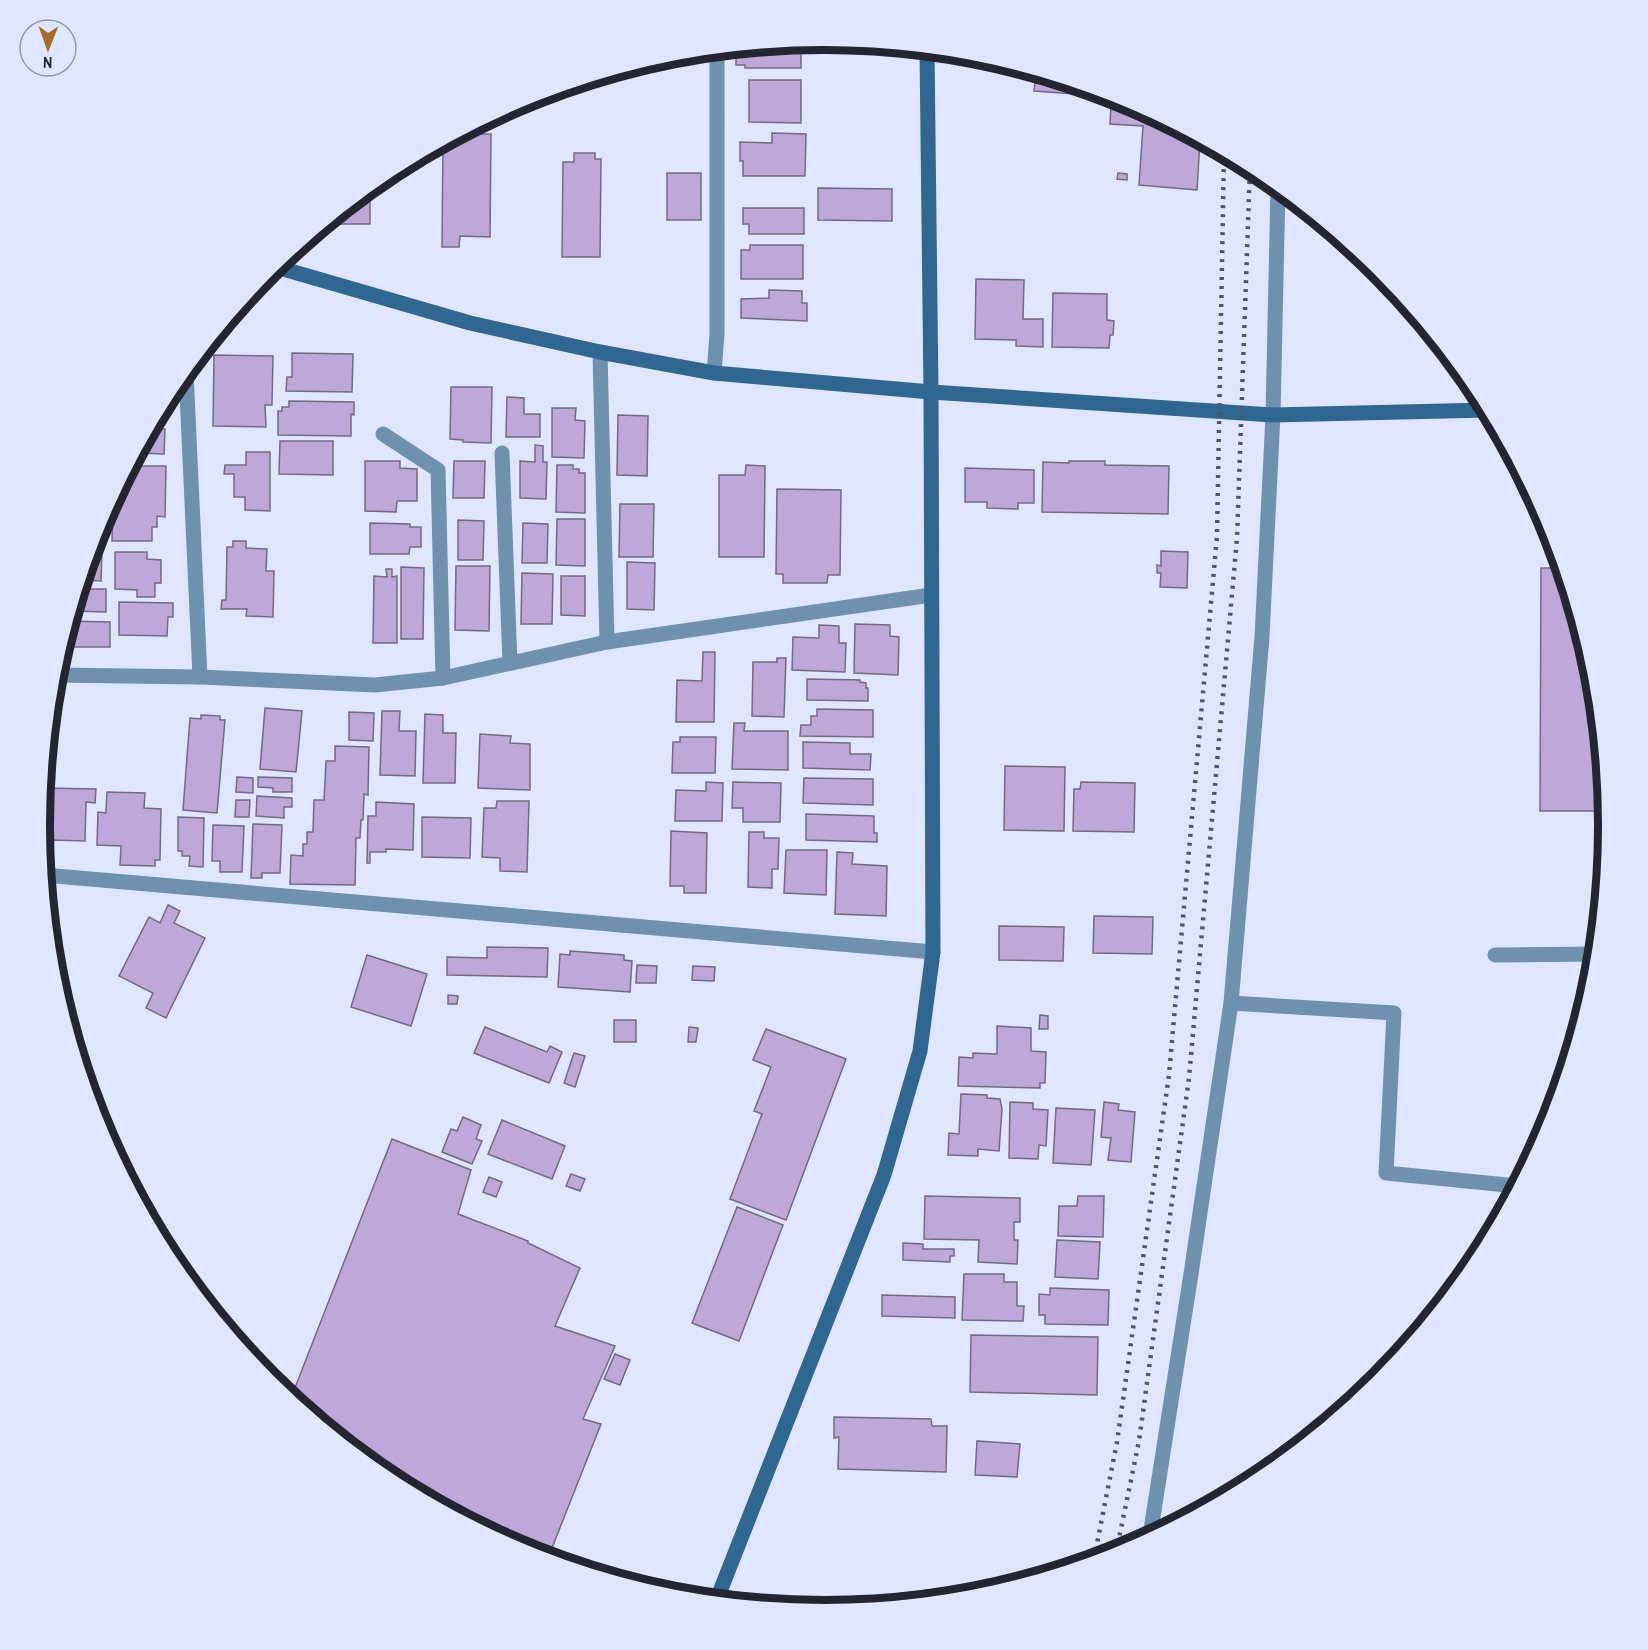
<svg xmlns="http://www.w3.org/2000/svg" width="1648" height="1650" viewBox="0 0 1648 1650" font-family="'Archivo Narrow',sans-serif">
  <rect width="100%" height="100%" fill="#e0e6ff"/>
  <g fill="#bea8d9" stroke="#746983" stroke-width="1.5">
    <polygon points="801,42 801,68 745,68 745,65 736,65 736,49"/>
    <polygon points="1036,73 1117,97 1034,91"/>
    <polygon points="749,80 801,80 801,123 749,122"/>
    <polygon points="1111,106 1139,108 1200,140 1197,190 1139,185 1143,126 1110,124"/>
    <polygon points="772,133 806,134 805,176 743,176 743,161 740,161 740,142 772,143"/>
    <polygon points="460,134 491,134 490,237 460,236 459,247 442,247 443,143"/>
    <polygon points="574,153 595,153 595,159 601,159 600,257 562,257 563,162 574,162"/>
    <rect x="667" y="173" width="34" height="47"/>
    <polygon points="1118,173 1127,174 1127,180 1117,179"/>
    <polygon points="370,187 370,224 332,224 332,218"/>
    <polygon points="818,188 892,189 892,221 818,220"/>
    <polygon points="743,208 804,208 804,234 749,234 749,224 743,224"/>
    <polygon points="750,245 803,245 803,279 741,279 741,250 750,250"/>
    <polygon points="976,279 1024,280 1023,319 1043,319 1043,347 1016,346 1016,340 975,339"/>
    <polygon points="769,290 802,291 802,303 807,303 807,321 741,318 741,299 769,298"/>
    <polygon points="1053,293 1107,294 1107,320 1114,321 1113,335 1110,335 1109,348 1052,347"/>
    <polygon points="292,353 353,354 352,392 286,391 287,377 292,377"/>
    <polygon points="214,355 273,356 272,405 265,405 266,427 213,426"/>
    <polygon points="451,387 492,387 491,443 463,442 463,440 450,439"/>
    <polygon points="507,397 524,398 524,414 540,414 540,437 506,437"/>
    <polygon points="289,401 354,402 354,415 351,414 351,436 278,435 278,411 282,411 282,407 289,407"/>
    <polygon points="552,408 576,408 575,420 585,421 584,458 552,457"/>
    <polygon points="618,415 648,416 647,476 617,475"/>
    <polygon points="154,421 159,421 159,429 165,429 164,454 137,453"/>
    <polygon points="280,441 333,441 333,475 279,474"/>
    <polygon points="535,445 543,446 543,462 547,462 546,499 520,498 520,461 535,462"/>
    <polygon points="246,452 270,452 270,511 245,510 245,497 234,497 234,474 224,474 225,465 246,465"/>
    <polygon points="365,461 400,461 400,468 417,469 417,501 397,501 396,512 365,511"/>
    <polygon points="454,461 485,461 484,498 453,498"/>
    <polygon points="1069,461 1105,461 1105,465 1169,466 1168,514 1042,512 1043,462 1069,463"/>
    <polygon points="557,465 573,465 573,469 579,469 579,473 585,473 585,513 556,512"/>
    <polygon points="746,465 765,466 764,557 719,557 719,475 745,475"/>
    <polygon points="130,466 166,466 165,517 157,516 157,527 152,527 152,541 112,541 113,497 127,471 130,471"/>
    <polygon points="965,468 1034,470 1034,503 1018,503 1018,509 987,508 987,502 965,502"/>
    <polygon points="777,489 841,490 840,575 828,575 827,583 783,583 783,574 776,574"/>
    <polygon points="620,504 654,504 653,557 619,557"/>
    <polygon points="557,519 585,519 585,566 556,565"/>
    <polygon points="458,520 484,521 483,560 458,560"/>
    <polygon points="100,521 100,524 104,524 103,537 100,537 99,546 92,546"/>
    <polygon points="370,523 410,524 410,527 421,527 421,547 410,547 409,554 370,554"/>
    <polygon points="523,523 548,524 547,563 522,563"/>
    <polygon points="233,541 246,541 246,548 267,549 266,571 274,571 273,617 246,616 247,609 221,609 222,600 226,600 227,547 233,547"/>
    <polygon points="91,551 102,551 101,581 82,580"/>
    <polygon points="1161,551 1188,552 1187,588 1160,587 1161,573 1157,573 1157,565 1161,566"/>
    <polygon points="115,552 147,552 147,559 161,560 161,583 155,583 155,597 137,597 137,590 115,589"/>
    <polygon points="627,562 655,563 654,610 627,609"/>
    <polygon points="456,566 490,566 489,631 455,630"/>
    <polygon points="401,567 424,568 423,639 401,639"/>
    <polygon points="1541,568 1563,568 1594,672 1608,811 1540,811"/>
    <polygon points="386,569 392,569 392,577 397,576 397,643 373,643 374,576 387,577"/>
    <polygon points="522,573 553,574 552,624 521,624"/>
    <polygon points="561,576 585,576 585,616 561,615"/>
    <polygon points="79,589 106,589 106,612 73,611"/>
    <polygon points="119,602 173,603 173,617 168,617 167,636 119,635"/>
    <polygon points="69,621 110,622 110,647 71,647 63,641"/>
    <polygon points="855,624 890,625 890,636 899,637 898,675 854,673"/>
    <polygon points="819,625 839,626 839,643 846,643 845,672 792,670 793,637 819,638"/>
    <polygon points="703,652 715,652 714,722 676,722 677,680 702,681"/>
    <polygon points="777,658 786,658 784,717 752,716 753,662 777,662"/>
    <polygon points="807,679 860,680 860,682 866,683 866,688 868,688 868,701 807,700"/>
    <polygon points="265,708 302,711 296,772 260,769"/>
    <polygon points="817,709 873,710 873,737 800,736 801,725 811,725 811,716 817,716"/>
    <polygon points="382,711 400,711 399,731 416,731 415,776 380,775"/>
    <polygon points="349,712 374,713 373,741 349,740"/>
    <polygon points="425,714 443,715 443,733 456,733 455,783 423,783"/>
    <polygon points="201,715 220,716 220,720 225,720 217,813 183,810 190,718 201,719"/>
    <polygon points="734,723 745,723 744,731 788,731 788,770 732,769"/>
    <polygon points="480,734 511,736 510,743 530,744 530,790 478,788"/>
    <polygon points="680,737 716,737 715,773 672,773 673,742 680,742"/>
    <polygon points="803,742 850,743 850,754 871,754 870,770 803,768"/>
    <polygon points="335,746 369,747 368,795 364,794 363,820 361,820 360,838 356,838 355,885 290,884 291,855 303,856 303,844 307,844 307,832 313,832 314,800 324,800 326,761 335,761"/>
    <polygon points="1005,766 1065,767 1064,831 1004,830"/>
    <polygon points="237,777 253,778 253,793 236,792"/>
    <polygon points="258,777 292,778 292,792 273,792 273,788 258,787"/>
    <polygon points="804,778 873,779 873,805 803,803"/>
    <polygon points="706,782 723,783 722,821 675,821 676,790 706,791"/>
    <polygon points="733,782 781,783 780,822 743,822 743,808 732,808"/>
    <polygon points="1081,782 1135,783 1134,832 1073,831 1074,789 1080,789"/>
    <polygon points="43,788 96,789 95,803 86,802 85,841 53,840 53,854 42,853 39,825"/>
    <polygon points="107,792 145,793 144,808 161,809 160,860 155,860 155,866 120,865 121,846 97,845 98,812 106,813"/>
    <polygon points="257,796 292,798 292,807 284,807 284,818 256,816"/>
    <polygon points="236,800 250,800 249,817 235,817"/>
    <polygon points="497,801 529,801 527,872 500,871 500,858 482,857 484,808 496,808"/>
    <polygon points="376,802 414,804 413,850 386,849 386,852 370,852 370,863 367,863 368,816 376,816"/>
    <polygon points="806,814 874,816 874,833 877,833 877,842 806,840"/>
    <polygon points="178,817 204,818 203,867 189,866 190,856 182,856 182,851 178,851"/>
    <polygon points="422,817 471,818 470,858 422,857"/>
    <polygon points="253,824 282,825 280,873 262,873 262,878 251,878"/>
    <polygon points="213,825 244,826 242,872 220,872 220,861 212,861"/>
    <polygon points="671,831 707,833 706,893 684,893 684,886 670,886"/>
    <polygon points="749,832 764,832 764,838 779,838 778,869 772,869 772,888 748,887"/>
    <polygon points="786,850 827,850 826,895 784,893"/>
    <polygon points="837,852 853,853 852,864 887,866 886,916 835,914"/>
    <polygon points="168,905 180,911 174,923 205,938 166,1018 146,1008 153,993 119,976 149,917 160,923"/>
    <polygon points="1094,916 1153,917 1152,954 1093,953"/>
    <polygon points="999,926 1064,927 1063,961 999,960"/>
    <polygon points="487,947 548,948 547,977 447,975 447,957 487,958"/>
    <polygon points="570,951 624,955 624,960 632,961 630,992 558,987 560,954 570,955"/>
    <polygon points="367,955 427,974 411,1026 351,1007"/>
    <polygon points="637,965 657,966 656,983 636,983"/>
    <polygon points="693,966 715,967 714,981 692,980"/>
    <polygon points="448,995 458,996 457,1004 448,1004"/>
    <polygon points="1040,1015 1048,1016 1048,1029 1039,1029"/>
    <rect x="614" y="1020" width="22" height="22"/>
    <polygon points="997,1026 1031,1028 1031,1051 1046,1052 1045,1083 1040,1083 1040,1088 958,1086 959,1057 973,1058 973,1053 997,1054"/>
    <polygon points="485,1027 547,1052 550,1046 562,1052 549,1083 474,1053"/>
    <polygon points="689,1027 698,1028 696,1042 688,1042"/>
    <polygon points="766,1029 846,1059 786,1220 730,1199 762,1114 754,1111 771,1067 753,1060"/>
    <polygon points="574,1053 585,1056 575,1087 564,1083"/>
    <polygon points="961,1094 987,1095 987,1098 1000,1099 1002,1109 999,1151 978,1149 978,1156 948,1155 949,1133 959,1134"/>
    <polygon points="1010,1102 1033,1103 1033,1109 1048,1110 1046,1146 1039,1145 1038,1159 1009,1158"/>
    <polygon points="1104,1102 1119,1104 1118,1110 1135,1112 1131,1162 1108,1160 1111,1138 1101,1137"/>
    <polygon points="1056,1108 1095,1110 1091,1165 1053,1163"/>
    <polygon points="463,1117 481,1125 476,1139 482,1141 472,1164 442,1152 451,1129 457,1131"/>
    <polygon points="502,1120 565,1146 552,1179 488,1154"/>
    <polygon points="392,1139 471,1170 458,1214 528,1241 528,1243 580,1268 555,1326 615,1346 583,1419 601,1424 548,1558 523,1550 388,1478 291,1398"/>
    <polygon points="571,1174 585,1179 580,1191 566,1186"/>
    <polygon points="489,1177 502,1182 496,1197 483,1192"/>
    <polygon points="925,1196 1020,1198 1020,1222 1014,1222 1014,1240 1018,1240 1017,1264 978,1262 979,1240 924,1239"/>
    <polygon points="1078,1196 1104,1196 1103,1237 1058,1236 1059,1206 1077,1206"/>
    <polygon points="737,1207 783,1225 739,1341 692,1323"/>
    <polygon points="1057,1240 1100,1242 1098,1279 1055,1277"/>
    <polygon points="903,1243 923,1244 923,1249 954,1249 954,1256 950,1256 950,1262 903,1260"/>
    <polygon points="964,1274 1004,1274 1004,1282 1017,1282 1017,1306 1024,1306 1023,1321 962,1320"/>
    <polygon points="1050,1288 1109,1290 1108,1325 1045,1324 1045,1315 1039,1315 1039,1294 1050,1295"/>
    <polygon points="882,1295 955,1297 955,1318 882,1316"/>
    <polygon points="971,1335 1098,1337 1097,1395 970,1392"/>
    <polygon points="615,1354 630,1360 620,1385 604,1379"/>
    <polygon points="834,1417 931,1419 932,1426 947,1426 946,1472 838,1469 839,1437 834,1438"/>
    <polygon points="977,1441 1020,1444 1017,1477 975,1475"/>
  </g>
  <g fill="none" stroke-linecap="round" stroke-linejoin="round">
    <g stroke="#6e91af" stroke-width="15">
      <polyline points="600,352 607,642"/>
      <polyline points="186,371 200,677"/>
      <polyline points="714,373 717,334 717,51"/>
      <polyline points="383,434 438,470 443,678"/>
      <polyline points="502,453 510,663"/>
      <polyline points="54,675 200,677 375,685 443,678 607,642 931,595"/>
      <polyline points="44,875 933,952"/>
      <polyline points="1495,955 1596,954"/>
      <polyline points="1231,1003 1394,1013 1386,1173 1517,1186"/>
      <polyline points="1150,1536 1191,1274 1231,1003 1262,637 1273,415 1278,187"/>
    </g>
    <g stroke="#2f6791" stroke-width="15">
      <polyline points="273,266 470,323 600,352 714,373 931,392 1273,415 1488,410"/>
      <polyline points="717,1599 884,1175 920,1051 933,952 931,392 927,50"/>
    </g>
    <g stroke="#525563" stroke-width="4.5" stroke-dasharray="3 6" stroke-linecap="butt">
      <polyline points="1116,1553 1139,1441 1189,1078 1237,538 1250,167"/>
      <polyline points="1094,1559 1117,1442 1169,1075 1217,536 1224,153"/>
    </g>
  </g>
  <path d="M0 0H1648V1650H0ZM824 50H824A774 774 0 0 1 1598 824V826A774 774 0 0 1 824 1600H824A774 774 0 0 1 50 826V824A774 774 0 0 1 824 50Z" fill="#e0e6ff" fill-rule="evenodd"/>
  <path fill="none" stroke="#232530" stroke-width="8" d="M824 50H824A774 774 0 0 1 1598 824V826A774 774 0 0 1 824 1600H824A774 774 0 0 1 50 826V824A774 774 0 0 1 824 50Z"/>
  <g transform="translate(48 48) rotate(181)"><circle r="28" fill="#e0e6ff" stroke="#9499ac" stroke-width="1.5"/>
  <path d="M0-4.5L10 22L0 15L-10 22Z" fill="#a66e2c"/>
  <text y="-9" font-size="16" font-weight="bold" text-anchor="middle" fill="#232530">N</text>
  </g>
</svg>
